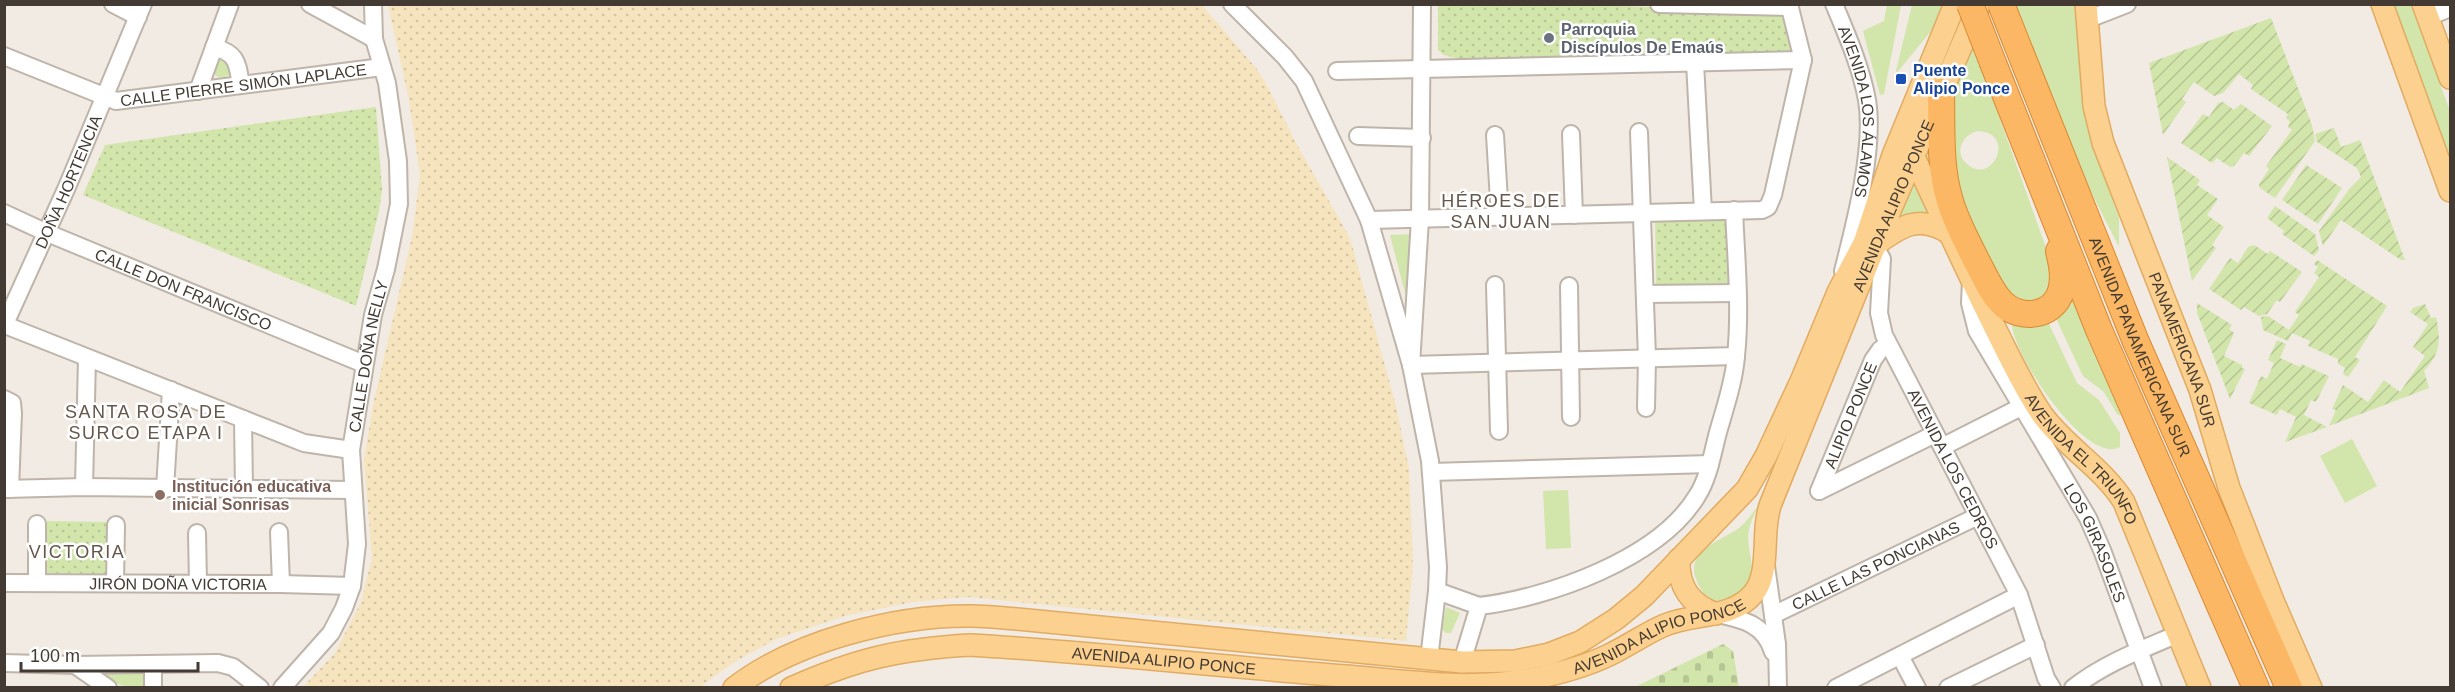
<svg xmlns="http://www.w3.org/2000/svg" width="2455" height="692" viewBox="0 0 2455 692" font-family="Helvetica,sans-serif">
  <defs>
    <pattern id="sand-dots" width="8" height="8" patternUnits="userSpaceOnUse" patternTransform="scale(1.5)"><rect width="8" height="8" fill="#f6e4be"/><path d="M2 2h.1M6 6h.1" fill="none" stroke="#d4c4a4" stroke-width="1.8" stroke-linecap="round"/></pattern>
    <pattern id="cemetery-stones" width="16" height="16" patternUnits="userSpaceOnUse" patternTransform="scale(1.5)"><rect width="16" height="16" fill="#d2e5ab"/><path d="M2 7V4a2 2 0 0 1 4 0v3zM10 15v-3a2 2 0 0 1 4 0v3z" fill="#b6c594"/></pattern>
    <pattern id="park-dots" width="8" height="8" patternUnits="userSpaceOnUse" patternTransform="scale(1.5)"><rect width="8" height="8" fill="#d2e5ab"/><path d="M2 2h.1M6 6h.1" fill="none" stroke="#b6c594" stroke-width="1.8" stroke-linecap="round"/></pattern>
    <pattern id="garden-furrows" width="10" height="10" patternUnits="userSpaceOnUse" patternTransform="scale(1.5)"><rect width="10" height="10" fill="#d2e5ab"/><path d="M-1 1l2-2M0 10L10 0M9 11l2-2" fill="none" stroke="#b6c594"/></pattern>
  </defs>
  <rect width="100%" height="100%" fill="#f1ebe3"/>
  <g fill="#d2e5ab" fill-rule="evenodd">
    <polygon points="1887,5 1901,5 1884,94 1880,95 1863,31 1884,21"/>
    <polygon points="1912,5 1946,5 1936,25 1895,75"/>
    <polygon points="2014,5 2081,5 2093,145 2119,218 2119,247 2089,188 2024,36"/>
    <polygon points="2394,5 2411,5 2450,111 2450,157"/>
    <path d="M 1972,48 L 1985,77 L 2050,259 L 2053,284 L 2043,302 L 2010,300 C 1998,278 1982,255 1972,231 C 1945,171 1940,108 1972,48 ZM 1977,131 C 2018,132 1992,187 1967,164 C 1953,152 1963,135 1977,131 Z"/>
    <circle cx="222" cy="69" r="9"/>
    <polygon points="1934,133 1948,224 1913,214 1895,217"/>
    <polygon points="1413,234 1411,316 1390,235"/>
    <polygon points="2076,287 2121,416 2117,414 2104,392 2083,376 2054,314"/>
    <path d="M 2047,320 L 2077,383 L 2099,400 L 2120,433 L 2120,447 C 2086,466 2012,353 2012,324 Z"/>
    <polygon points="2352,439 2377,486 2345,503 2320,456"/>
    <polygon points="1568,490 1571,548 1546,549 1543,491"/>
    <path d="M 1760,503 C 1756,511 1751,520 1749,529 C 1744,548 1762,578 1745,592 C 1739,598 1728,601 1720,604 C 1707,597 1701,593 1696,579 C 1685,551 1722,540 1739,528 C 1747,522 1754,511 1760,503 Z"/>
    <polygon points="1446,607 1460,613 1451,633 1446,633 1442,629"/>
    <path d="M 105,669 L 145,670 L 147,687 C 132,687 108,688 105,669 Z"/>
  </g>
  <polygon fill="url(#sand-dots)" points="388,5 1202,5 1256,68 1265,82 1300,150 1350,238 1396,406 1409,468 1413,565 1406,641 967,597 913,602 845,616 776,639 733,663 700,687 303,687 335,653 361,602 372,558 364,460 373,405 412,237 420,175 409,100"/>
  <polygon fill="url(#cemetery-stones)" points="1723,644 1733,651 1739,687 1635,687"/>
  <g fill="url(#park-dots)">
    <polygon points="1438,4 1588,5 1777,11 1783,13 1794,48 1790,53 1463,60 1444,55 1438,50"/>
    <polygon points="376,107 382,190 379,211 356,306 83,195 105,145"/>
    <polygon points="1729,213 1731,283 1656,285 1655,215"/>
    <polygon points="42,521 109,522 109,574 42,573"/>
  </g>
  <g fill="url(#garden-furrows)">
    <polygon points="2271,18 2312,125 2315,141 2275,198 2260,188 2259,184 2269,169 2266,166 2292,130 2288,127 2290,122 2286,118 2288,114 2251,89 2253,85 2239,74 2223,93 2214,96 2194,82 2182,99 2186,102 2163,135 2149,63"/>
    <polygon points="2223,102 2234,110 2241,104 2272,126 2249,156 2244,153 2234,166 2230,167 2217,158 2212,163 2181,143 2203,114 2209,117 2218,103"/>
    <polygon points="2334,128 2341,147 2360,140 2405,260 2401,260 2341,220 2323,246 2319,231 2350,188 2361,177 2357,168 2317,142 2315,134"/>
    <polygon points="2167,157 2200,180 2197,185 2218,199 2207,215 2224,227 2212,245 2216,248 2192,281"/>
    <polygon points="2306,165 2342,188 2318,224 2282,200"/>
    <polygon points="2275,206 2315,234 2319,250 2314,256 2282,234 2284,231 2267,218"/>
    <polygon points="2254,245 2268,254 2270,251 2302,272 2280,302 2277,300 2267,314 2259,316 2244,307 2241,310 2209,289 2230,258 2238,263 2248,247"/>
    <polygon points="2317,260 2387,306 2355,357 2360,360 2348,377 2343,374 2345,368 2338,364 2338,359 2308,346 2310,341 2292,333 2288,341 2263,330 2261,317 2268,316 2289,330 2299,315 2295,312 2319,277 2314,273 2318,267 2314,264"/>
    <polygon points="2197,303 2232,325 2229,329 2234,333 2224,356 2242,365 2242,368 2245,369 2230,399 2197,313"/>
    <path d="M 2425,304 L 2431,318 L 2436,317 C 2441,340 2441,353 2424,371 L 2429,388 L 2329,426 L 2336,410 L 2332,409 L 2343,385 L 2368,402 L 2384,380 L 2400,392 L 2425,356 L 2413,347 L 2428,324 L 2410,312 L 2413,308 Z"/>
    <polygon points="2277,340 2286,344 2280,358 2300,367 2301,364 2329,376 2316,402 2311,400 2304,415 2327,427 2285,442 2296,417 2280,409 2277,415 2249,403 2261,376 2267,379 2274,363 2268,360"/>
  </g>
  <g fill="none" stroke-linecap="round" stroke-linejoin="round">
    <g stroke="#bfb4a9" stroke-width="20">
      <g id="minor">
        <polyline points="113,4 138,17"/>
        <polyline points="310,4 374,39"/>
        <polyline points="1232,4 1285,57 1304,81 1369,220 1411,365 1736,356"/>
        <polyline points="1422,4 1420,219 1411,365 1430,461 1438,567 1437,591 1429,659"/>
        <polyline points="1659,4 1790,7"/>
        <path id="s1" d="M 1834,4 C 1847,35 1861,67 1867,100 C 1875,147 1855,224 1843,271"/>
        <polyline points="2428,17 2450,8"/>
        <polyline points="2086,20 2127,4"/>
        <path d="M 214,47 C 238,54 237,63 241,85"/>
        <path id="s2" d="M 4,56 L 116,101 L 382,67"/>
        <polyline points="1695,63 1703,211"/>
        <polyline points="1337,71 1803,60"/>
        <polyline points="198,91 230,4"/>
        <polyline points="1639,132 1647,358 1646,408"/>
        <polyline points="1571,134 1574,215"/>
        <polyline points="1495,135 1500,217"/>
        <polyline points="1358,136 1422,138"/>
        <path id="s3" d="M 4,213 L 45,232 L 364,364"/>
        <polyline points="1369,220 1762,210 1768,207 1773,195 1803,60 1789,4"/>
        <path id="s4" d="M 1875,246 L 1882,259 L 1879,313 L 1884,335 L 2019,595 L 2046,678 L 2052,688"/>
        <path id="s5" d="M 1971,281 L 1970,303 L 1977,331 L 2088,518 L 2102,550 L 2153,688"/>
        <polyline points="1495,285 1499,431"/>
        <polyline points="1569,286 1571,417"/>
        <polyline points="1645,294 1737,293"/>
        <polyline points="5,325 304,443 351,450"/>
        <path id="s6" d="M 4,326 L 67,187 L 143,4"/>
        <polyline points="4,399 12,403 13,413 10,489"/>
        <polyline points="243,419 244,489"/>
        <polyline points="1942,447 2021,407"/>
        <polyline points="1431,472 1710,464"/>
        <polyline points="84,487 87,358"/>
        <polyline points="4,489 84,487 353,490"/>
        <polyline points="165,489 171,390"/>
        <path id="s7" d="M 1819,491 L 1873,360 L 1880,350 L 1888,344"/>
        <polyline points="1819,491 1935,434"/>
        <polyline points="279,532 281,584"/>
        <polyline points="197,533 198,583"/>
        <polyline points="1766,566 1777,644 1778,688"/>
        <path id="s8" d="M 4,583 L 281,584 L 352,586"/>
        <polyline points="37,583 37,524"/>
        <polyline points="115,583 116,525"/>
        <polyline points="1437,591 1479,606"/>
        <path d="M 1717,614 C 1742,619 1765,624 1773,652"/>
        <path id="s9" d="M 1773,615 L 1978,516"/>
        <polyline points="1900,656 1917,688"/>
        <path d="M 1462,662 L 1479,606 C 1548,598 1659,559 1697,496 C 1708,479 1712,456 1717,436 C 1724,410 1734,383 1736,356 C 1741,308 1736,258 1734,210"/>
        <polyline points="4,663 75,665 218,663 233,667 260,688"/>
        <polyline points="75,665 108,688"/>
        <polyline points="153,665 153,688"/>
        <path id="s10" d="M 282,688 L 331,633 L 344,608 L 352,586 L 357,544 L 351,450 L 373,315 L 386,269 L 399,204 L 398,161 L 387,83 L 374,39 L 373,4"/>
        <polyline points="1836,688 2019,595"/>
        <polyline points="1948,688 2036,645"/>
        <path d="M 2073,688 C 2105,663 2141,650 2178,634"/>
      </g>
    </g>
    <g stroke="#e1ab61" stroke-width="24">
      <g id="major">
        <path id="s11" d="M 2086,4 L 2094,106 L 2103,143 L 2200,390 L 2229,488 L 2274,603 L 2311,688"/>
        <polyline points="2382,4 2450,191"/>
        <polyline points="2423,4 2450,78"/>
        <path id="s12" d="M 1913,155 C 1941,214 1968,274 1997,332 C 2011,360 2025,390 2043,416 C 2067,448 2103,468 2124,502 L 2200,688"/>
        <path d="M 1875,245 C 1901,226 1919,214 1949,233"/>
        <path d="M 1679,559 C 1678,587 1690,604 1716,614"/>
        <path d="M 734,688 C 795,641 895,615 972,616 C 987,616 1002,618 1017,619 L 1462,662 L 1515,661 L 1549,654 L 1580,642 L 1616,619 L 1644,596 L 1747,489 L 1766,456 L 1801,381 L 1838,292 L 1864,243 L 1893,155 L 1955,4"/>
        <path id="s13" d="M 791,688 C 856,659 899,649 970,645 C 1096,652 1221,667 1346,676 C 1407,681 1470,691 1531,679 C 1557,674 1586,666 1609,655 C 1628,646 1646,633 1665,625 C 1694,613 1732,619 1753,594 C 1772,572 1760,531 1771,503 L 1879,236 L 1978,8"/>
      </g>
    </g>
    <g stroke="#da8934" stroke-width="28">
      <g id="highway">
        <path id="s14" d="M 2001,4 L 2136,342 L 2289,688"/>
        <polyline points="1993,63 2099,330 2256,688"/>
        <path d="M 1941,92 C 1942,128 1939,166 1950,201 C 1956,222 1967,241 1976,260 C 1984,274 1990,291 2002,303 C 2019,320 2053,318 2061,291 C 2065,278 2062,264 2059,251"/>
      </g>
    </g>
    <use href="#minor" stroke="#fff" stroke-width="16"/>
    <use href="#major" stroke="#fcd190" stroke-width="21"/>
    <use href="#highway" stroke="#fbb763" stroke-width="26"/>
    <g stroke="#da8934" stroke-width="28" stroke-linecap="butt">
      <polyline id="highway-bridge" points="1970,4 1993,63"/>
    </g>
    <use href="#highway-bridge" stroke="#fbb763" stroke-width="26"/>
  </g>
  <circle fill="#6b7280" stroke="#fff" stroke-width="2" cx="1549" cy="38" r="6"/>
  <rect fill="#1a4fb4" stroke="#fff" stroke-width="2" x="1895" y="73" width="12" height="12" rx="3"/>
  <circle fill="#8d6e63" stroke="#fff" stroke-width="2" cx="160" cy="495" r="6"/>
  <g text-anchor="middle" stroke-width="5" stroke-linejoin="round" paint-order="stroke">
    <g font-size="16" font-weight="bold" fill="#5b616d" stroke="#fff" text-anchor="start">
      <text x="1561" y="35">Parroquia<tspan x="1561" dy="18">Discípulos De Emaús</tspan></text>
    </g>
    <g font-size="16" font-weight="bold" fill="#164399" stroke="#fff" text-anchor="start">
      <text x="1913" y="76">Puente<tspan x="1913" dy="18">Alipio Ponce</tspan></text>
    </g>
    <g font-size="16" fill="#433b33" stroke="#fff">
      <text dy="6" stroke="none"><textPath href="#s2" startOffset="249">CALLE PIERRE SIMÓN LAPLACE</textPath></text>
      <text dy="6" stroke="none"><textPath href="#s1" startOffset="112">AVENIDA LOS ÁLAMOS</textPath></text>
      <text dy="6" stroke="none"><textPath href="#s6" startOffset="158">DOÑA HORTENCIA</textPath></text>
      <text dy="6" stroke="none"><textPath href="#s13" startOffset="1404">AVENIDA ALIPIO PONCE</textPath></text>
      <text dy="6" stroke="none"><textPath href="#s3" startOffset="195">CALLE DON FRANCISCO</textPath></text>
      <text dy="6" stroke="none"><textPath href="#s14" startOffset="370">AVENIDA PANAMERICANA SUR</textPath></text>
      <text dy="6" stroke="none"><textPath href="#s11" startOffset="362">PANAMERICANA SUR</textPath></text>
      <text dy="6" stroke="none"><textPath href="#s10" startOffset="357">CALLE DOÑA NELLY</textPath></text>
      <text dy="6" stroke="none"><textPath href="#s7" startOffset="82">ALIPIO PONCE</textPath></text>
      <text dy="6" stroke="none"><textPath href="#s12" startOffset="350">AVENIDA EL TRIUNFO</textPath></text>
      <text dy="6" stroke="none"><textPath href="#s4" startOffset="242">AVENIDA LOS CEDROS</textPath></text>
      <text dy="6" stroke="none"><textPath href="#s5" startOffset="294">LOS GIRASOLES</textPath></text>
      <text dy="6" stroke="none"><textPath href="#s9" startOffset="114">CALLE LAS PONCIANAS</textPath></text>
      <text dy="6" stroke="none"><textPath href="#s8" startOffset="174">JIRÓN DOÑA VICTORIA</textPath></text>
      <text dy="6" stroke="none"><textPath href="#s13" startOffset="884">AVENIDA ALIPIO PONCE</textPath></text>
      <text dy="6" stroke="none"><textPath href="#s13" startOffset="380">AVENIDA ALIPIO PONCE</textPath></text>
    </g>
    <g font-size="16" font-weight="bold" fill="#785e54" stroke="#fff" text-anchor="start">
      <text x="172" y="492">Institución educativa<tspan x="172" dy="18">inicial Sonrisas</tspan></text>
    </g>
    <g font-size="18" letter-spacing="1.5" fill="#65574b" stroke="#fff">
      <text x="1501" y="207">HÉROES DE<tspan x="1501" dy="21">SAN JUAN</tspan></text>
      <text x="146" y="418">SANTA ROSA DE<tspan x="146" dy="21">SURCO ETAPA I</tspan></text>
      <text x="77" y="558">VICTORIA</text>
    </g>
  </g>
  <rect width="2455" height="692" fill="none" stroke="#433b33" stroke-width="12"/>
  <path d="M21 662v9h177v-9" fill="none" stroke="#433b33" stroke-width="3"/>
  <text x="30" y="662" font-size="18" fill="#433b33" stroke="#ffffff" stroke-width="4.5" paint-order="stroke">100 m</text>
</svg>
